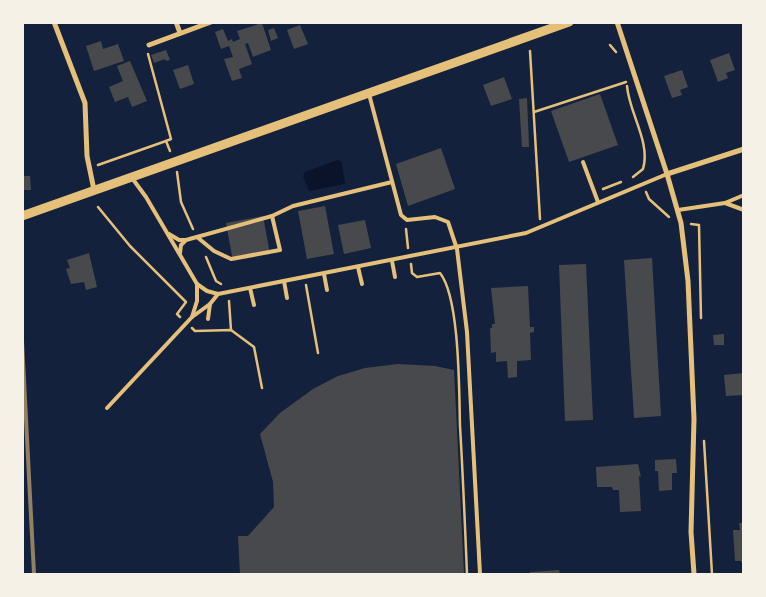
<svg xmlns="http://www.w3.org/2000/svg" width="766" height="597" viewBox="0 0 766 597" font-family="'Fira Sans Condensed',sans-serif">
  <rect width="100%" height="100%" fill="#14213d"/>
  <polygon fill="#0b132b" points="337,160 342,162 345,184 309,191 303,176 305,172"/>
  <g fill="#48494c">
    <polygon points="262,23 271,50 253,57 248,43 245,44 252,64 239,69 242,78 232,81 224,59 233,57 229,46 221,49 215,32 223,29 228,41 232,39 233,42 240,39 237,31"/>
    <polygon points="300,25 308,44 294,49 287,30"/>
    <polygon points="274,28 278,38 271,41 268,30"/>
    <polygon points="101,41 103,49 118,44 124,61 94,71 86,46"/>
    <polygon points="166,50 170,60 166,61 165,59 154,63 151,55"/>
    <polygon points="729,53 735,70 726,73 728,78 718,82 710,60"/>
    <polygon points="130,61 147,101 132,107 128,97 115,102 109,87 123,81 117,66"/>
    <polygon points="188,65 194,84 180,89 173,70"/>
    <polygon points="682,70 688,87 680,90 682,95 672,98 664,76"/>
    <polygon points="504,77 512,99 491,106 483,85"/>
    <polygon points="600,94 618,145 569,162 551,111"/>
    <polygon points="527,98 529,147 522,147 519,99"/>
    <polygon points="441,148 455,189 408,206 396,164"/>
    <polygon points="24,176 30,176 31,190 22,190"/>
    <polygon points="325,206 334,254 307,259 298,211"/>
    <polygon points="263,216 270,254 233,261 226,223"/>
    <polygon points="365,220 371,248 344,254 338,225"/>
    <polygon points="89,253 97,287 86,290 84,282 71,284 66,269 70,268 67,260"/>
    <polygon points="652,258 661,416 634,418 624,260"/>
    <polygon points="586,264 593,420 565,421 559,265"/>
    <polygon points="528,286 530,327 534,327 534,332 530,333 531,360 517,361 517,377 508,378 507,361 496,362 496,352 491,353 490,328 492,328 492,324 495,324 491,288"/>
    <polygon points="724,334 724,345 714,345 713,335"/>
    <polygon points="398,364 435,366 454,370 464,574 240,574 238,536 248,536 274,507 273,482 260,434 280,413 313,389 338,376 365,368"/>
    <polygon points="744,373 744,395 726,396 724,375"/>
    <polygon points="676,459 677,473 672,473 672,490 659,491 658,471 655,471 655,460"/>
    <polygon points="638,464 641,477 639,476 641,511 620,512 619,490 613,490 612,487 597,487 596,467"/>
    <polygon points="739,523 744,523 744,569 741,561 735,561 733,530 740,530"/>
    <polygon points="559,570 560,574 530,574 530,572"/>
  </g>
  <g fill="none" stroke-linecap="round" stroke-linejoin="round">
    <g stroke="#e5c07b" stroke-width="2.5">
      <polyline points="610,45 616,52"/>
      <polyline points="530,51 540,219"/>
      <polyline points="148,54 171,139 166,141 170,151"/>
      <path d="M 627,86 C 629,113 651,142 643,169 L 633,177"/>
      <polyline points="534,112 626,82"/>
      <polyline points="98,165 166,141"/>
      <polyline points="177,172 181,202 193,229"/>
      <polyline points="603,189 621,182"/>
      <polyline points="646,192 649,199 669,217"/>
      <polyline points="98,207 130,246 186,302 177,314 180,317"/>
      <polyline points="691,224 699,225 701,318"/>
      <polyline points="406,229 408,248"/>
      <polyline points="206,257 216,281 221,284"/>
      <path d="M 411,264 L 412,273 L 417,277 L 440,273 C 460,298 459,392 460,426 C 463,476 465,525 467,574"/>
      <polyline points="306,285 318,353"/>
      <polyline points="229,301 231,330"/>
      <polyline points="192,328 195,331 231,330 254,347 262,388"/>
      <polyline points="704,441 712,574"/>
    </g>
    <g stroke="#e5c07b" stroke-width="4">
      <polyline points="369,94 401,215 407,220 435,217 448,222 457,249 467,332 480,574"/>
      <polyline points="583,162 598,202"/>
      <polyline points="132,178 146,197 197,284 207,291 218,294 526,233 667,174"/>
      <polyline points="725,203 744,210"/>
      <polyline points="678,210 725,203 744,195"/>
      <polyline points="169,234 179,240 186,240 272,216 293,206 392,182"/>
      <polyline points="197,237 214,251 231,259 280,250 272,216"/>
      <polyline points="180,253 181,245 186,240"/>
      <polyline points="392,261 395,277"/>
      <polyline points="358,267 362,284"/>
      <polyline points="324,274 327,290"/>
      <polyline points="284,281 287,298"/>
      <polyline points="250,288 254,305"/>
      <polyline points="192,317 197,301 197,284"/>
      <polyline points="208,319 210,304 218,294"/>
      <polyline points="107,408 192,317 210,304"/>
    </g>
    <g stroke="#e5c07b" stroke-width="5">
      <polyline points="54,22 85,103 87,156 94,190"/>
      <polyline points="176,22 180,33"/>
      <polyline points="617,22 667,174 681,223 688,281 694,419 691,532 694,574"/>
      <polyline points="149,45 211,22"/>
      <polyline points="667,174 744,149"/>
    </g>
    <polyline stroke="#e5c07b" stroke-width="9" points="22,216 569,22"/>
    <polyline stroke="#918062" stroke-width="4" points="22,341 34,574"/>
  </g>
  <rect width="766" height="597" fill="none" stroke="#f6f1e7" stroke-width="48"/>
</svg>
